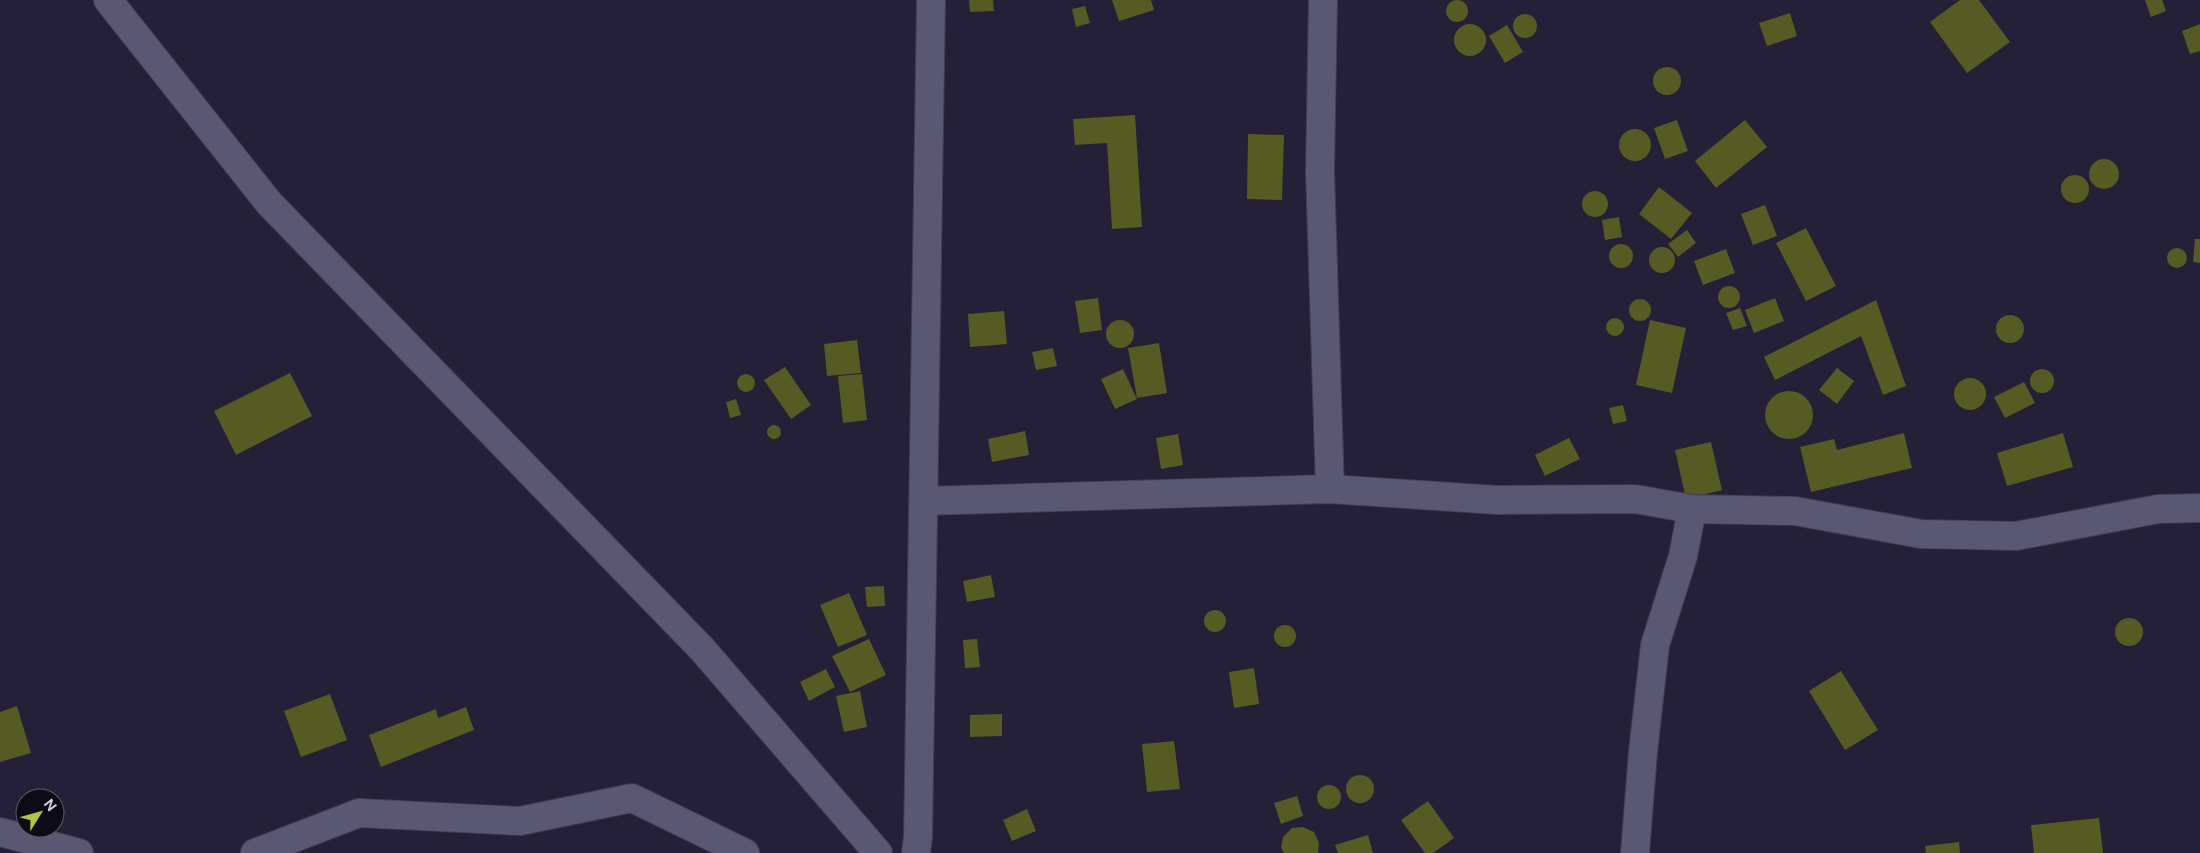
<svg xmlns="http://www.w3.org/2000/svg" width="2200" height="853" viewBox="0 0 2200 853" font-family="'Public Sans',sans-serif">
  <rect width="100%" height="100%" fill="#232037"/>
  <g fill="#555b23">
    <polygon points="969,0 993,0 994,11 970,12"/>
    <polygon points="1112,0 1151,0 1154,10 1119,21"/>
    <polygon points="1960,0 1979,0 2010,42 1967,73 1930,22"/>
    <polygon points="2145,0 2162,0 2166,11 2151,17"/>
    <circle cx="1457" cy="11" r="11"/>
    <polygon points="1085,6 1090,23 1076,27 1072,9"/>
    <polygon points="1790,13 1797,36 1767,46 1759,23"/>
    <circle cx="1525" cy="26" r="12"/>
    <polygon points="2200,24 2200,51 2190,54 2182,31"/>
    <circle cx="1470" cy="40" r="16"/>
    <polygon points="1507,25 1523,52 1505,63 1489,36"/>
    <circle cx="1667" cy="81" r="14"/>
    <polygon points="1135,115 1142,227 1112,229 1107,143 1075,145 1073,119"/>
    <polygon points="1677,120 1688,151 1665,159 1654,128"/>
    <polygon points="1745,120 1767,147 1716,188 1695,161"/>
    <circle cx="1635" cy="145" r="16"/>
    <polygon points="1248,134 1284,135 1282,200 1247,199"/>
    <circle cx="2104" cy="174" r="15"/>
    <circle cx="2075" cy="189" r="14"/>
    <polygon points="1659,187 1692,213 1671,239 1639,214"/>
    <circle cx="1595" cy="204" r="13"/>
    <polygon points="1765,205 1777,236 1753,245 1741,214"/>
    <polygon points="1619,217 1622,237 1605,240 1602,220"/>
    <polygon points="1806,228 1836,286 1806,301 1776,243"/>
    <polygon points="1687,230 1696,243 1678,257 1668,244"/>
    <polygon points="2195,239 2200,239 2200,263 2193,262"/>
    <circle cx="1621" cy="256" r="12"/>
    <circle cx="1662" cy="260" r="13"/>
    <circle cx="2177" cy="258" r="10"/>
    <polygon points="1726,249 1735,273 1703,285 1694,261"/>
    <circle cx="1729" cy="297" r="11"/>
    <polygon points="1098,298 1102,330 1080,333 1075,301"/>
    <polygon points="1775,298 1784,321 1754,333 1745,310"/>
    <circle cx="1640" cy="310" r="11"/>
    <polygon points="1876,300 1906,386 1883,395 1861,336 1775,380 1764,357"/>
    <polygon points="1740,308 1747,326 1733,330 1726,313"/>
    <polygon points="1004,311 1007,344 970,347 968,314"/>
    <circle cx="2010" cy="329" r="14"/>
    <circle cx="1615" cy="327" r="9"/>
    <circle cx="1120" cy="334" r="14"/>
    <polygon points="1650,320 1686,328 1672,393 1636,385"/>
    <polygon points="857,340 861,373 827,376 824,344"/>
    <polygon points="1159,343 1167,393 1137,398 1128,348"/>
    <polygon points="1053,348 1057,366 1036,370 1032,352"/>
    <polygon points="785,367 811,405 791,419 764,380"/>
    <polygon points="1837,368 1854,381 1837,404 1819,390"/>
    <circle cx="2042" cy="381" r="12"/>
    <polygon points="1123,369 1137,399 1115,409 1101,379"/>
    <polygon points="290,373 312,416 236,455 214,411"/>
    <polygon points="862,374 867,420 843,423 838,376"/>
    <circle cx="746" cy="383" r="9"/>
    <circle cx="1970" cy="394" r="16"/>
    <polygon points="2024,382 2035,403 2005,418 1994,397"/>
    <circle cx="1789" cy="415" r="24"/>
    <polygon points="736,399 741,415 730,418 726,402"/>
    <polygon points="1623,405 1627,421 1613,424 1609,408"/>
    <circle cx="774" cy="432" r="7"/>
    <polygon points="1025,431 1029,455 992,462 988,439"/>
    <polygon points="1904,433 1912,468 1811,492 1800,447 1834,439 1837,450"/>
    <polygon points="2063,433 2073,467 2007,486 1997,453"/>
    <polygon points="1178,434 1183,465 1161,469 1156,438"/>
    <polygon points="1569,438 1580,459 1545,476 1535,455"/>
    <polygon points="1711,442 1722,490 1686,499 1675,450"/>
    <polygon points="991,575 995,597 967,602 963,581"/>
    <polygon points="884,586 885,606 867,607 865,587"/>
    <polygon points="849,593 867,635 838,647 820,605"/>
    <circle cx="1215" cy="621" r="11"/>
    <circle cx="2129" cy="632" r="14"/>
    <circle cx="1285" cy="636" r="11"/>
    <polygon points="869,639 886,675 850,692 832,656"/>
    <polygon points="977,639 980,667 965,668 963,640"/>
    <polygon points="1254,668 1259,704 1234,708 1229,672"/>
    <polygon points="826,669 835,687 809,701 800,682"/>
    <polygon points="1841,671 1878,730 1845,750 1809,691"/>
    <polygon points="860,691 867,727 844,732 836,696"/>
    <polygon points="330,694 347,740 301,757 284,711"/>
    <polygon points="17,706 31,753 0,762 0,712"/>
    <polygon points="466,707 474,730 381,767 369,735 436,709 438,718"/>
    <polygon points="1002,714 1002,736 970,737 970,715"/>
    <polygon points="1174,741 1180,789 1147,792 1142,744"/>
    <circle cx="1360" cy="789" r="14"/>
    <circle cx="1329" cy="797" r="12"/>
    <polygon points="1297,796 1303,816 1281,824 1274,803"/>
    <polygon points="1428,801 1454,838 1433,853 1425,853 1401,820"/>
    <polygon points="1027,809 1036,831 1012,841 1003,820"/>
    <polygon points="2099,818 2103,853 2034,853 2031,825"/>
    <polygon points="1303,827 1314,832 1319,843 1318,853 1284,853 1281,848 1283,837 1292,828"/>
    <polygon points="1368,835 1373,853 1338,853 1335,845"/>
    <polygon points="1959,842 1960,853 1926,853 1925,846"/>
  </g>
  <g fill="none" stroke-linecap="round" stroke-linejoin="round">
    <g stroke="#403d50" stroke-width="30">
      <g id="street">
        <polyline points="108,0 269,203 702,649 878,853"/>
        <polyline points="1323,0 1320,171 1330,489"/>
        <polyline points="924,501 1330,489 1497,500 1635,499 1692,509 1795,511 1921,534 2016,536 2158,509 2200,508"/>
        <polyline points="0,832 79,853"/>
        <polyline points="255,853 359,813 520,821 632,798 745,853"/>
        <polyline points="916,853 918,837 931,0"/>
        <polyline points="1635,853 1643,752 1655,645 1683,556 1692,509"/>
      </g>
    </g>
    <use href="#street" stroke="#595771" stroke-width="28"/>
  </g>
  <g transform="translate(40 813) rotate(53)"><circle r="24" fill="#0d0c16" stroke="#5b5a67"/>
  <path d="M0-4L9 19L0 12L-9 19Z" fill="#b5c249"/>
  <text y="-8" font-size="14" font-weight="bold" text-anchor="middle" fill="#d1d0e0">N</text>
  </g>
</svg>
